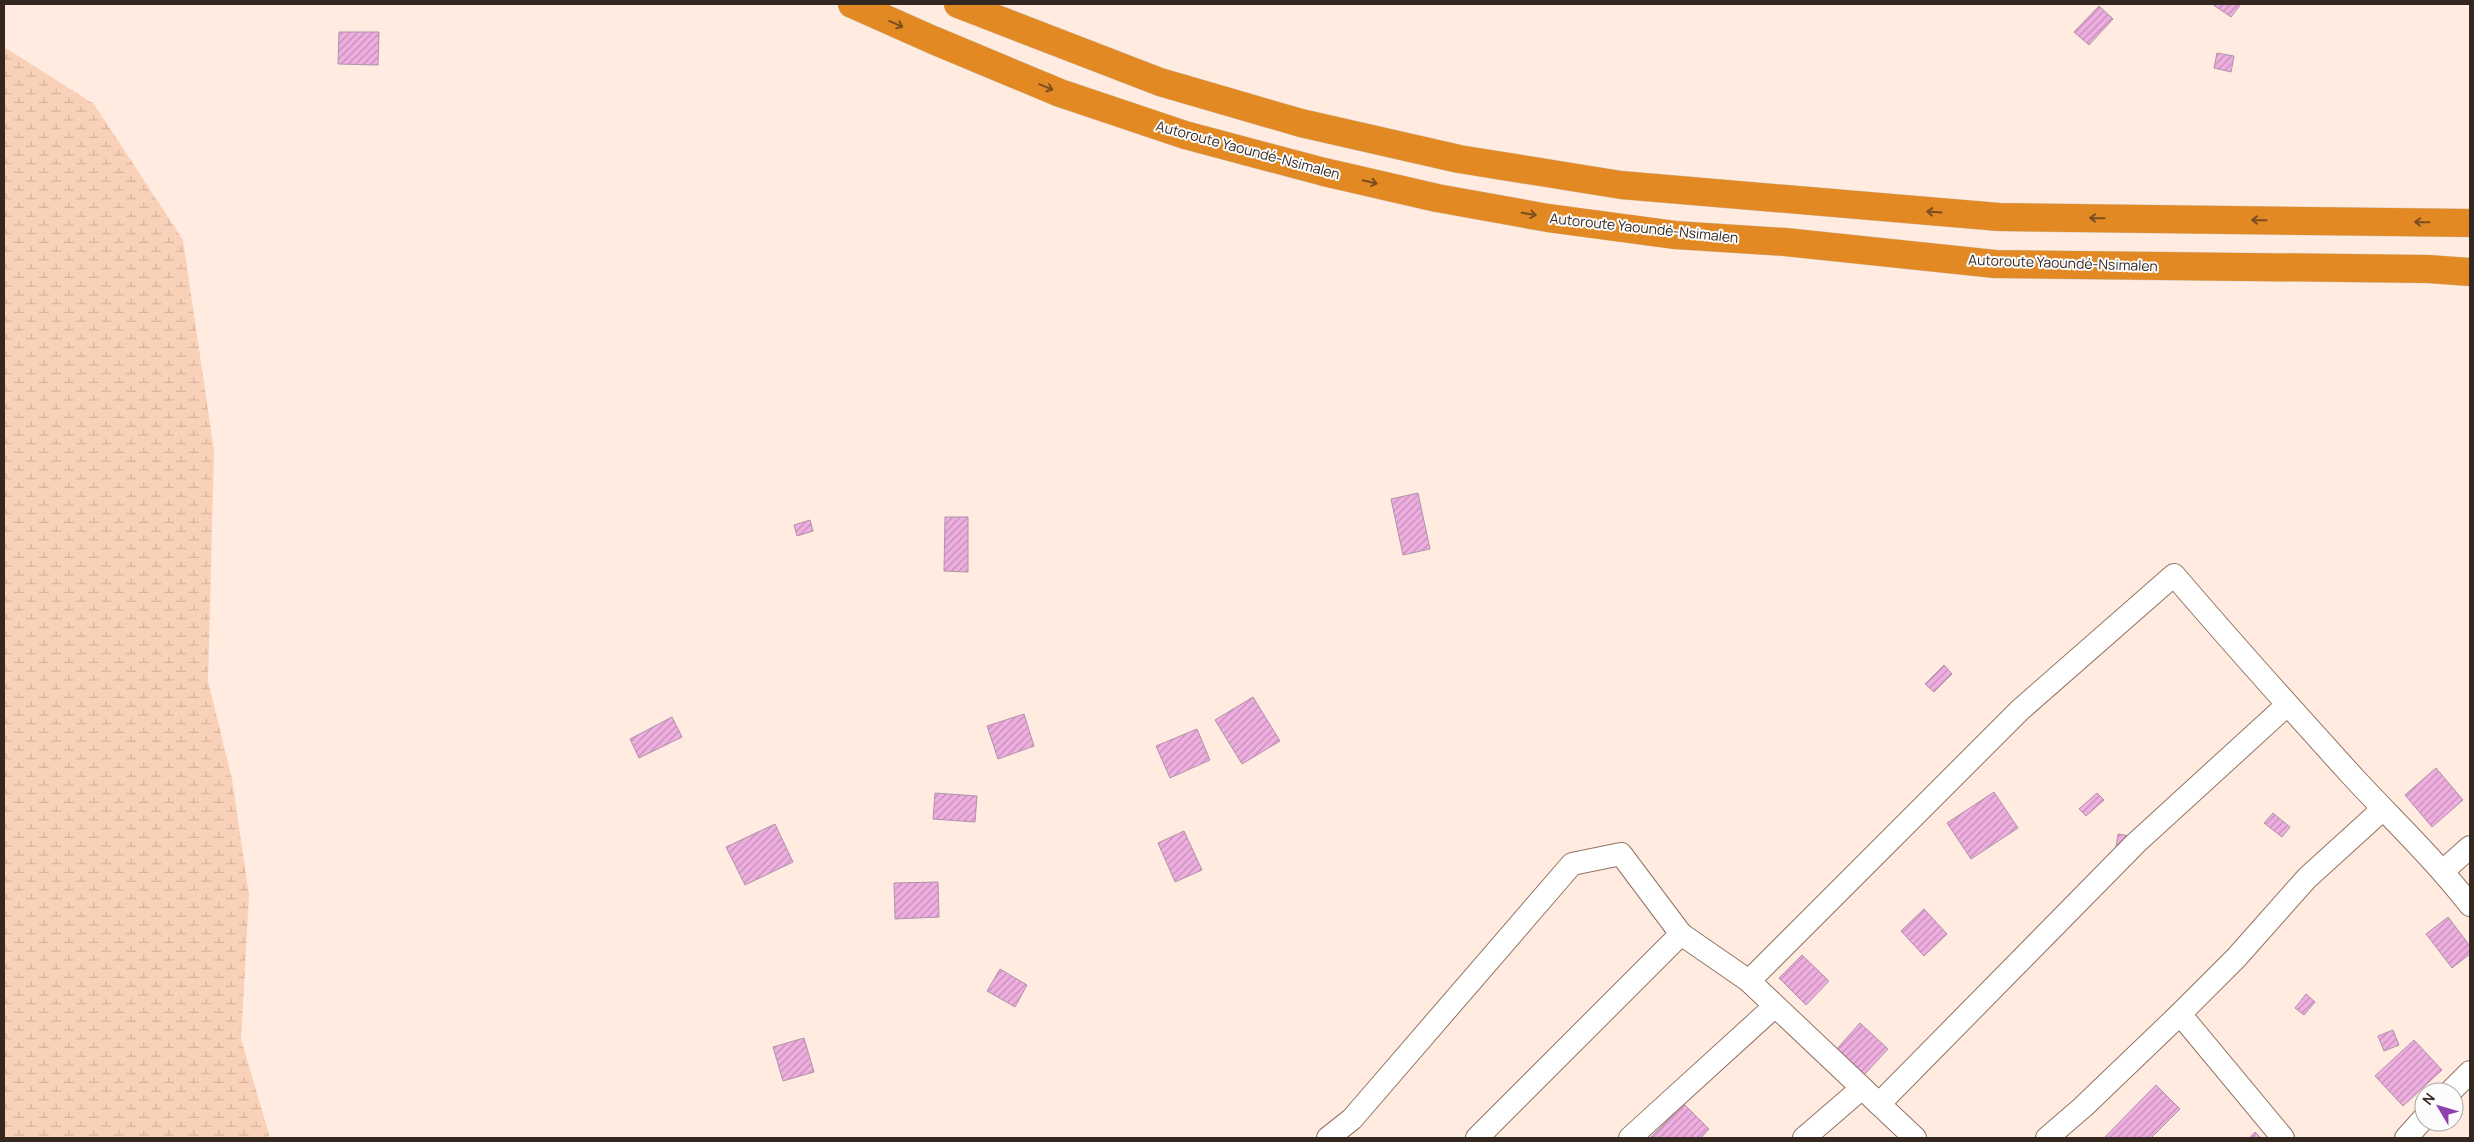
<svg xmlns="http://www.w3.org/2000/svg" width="2474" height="1142" viewBox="0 0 2474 1142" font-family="Manrope,sans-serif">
  <defs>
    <pattern id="wetland-marsh" width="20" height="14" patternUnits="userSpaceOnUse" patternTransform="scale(1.25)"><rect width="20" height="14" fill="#f9d1b9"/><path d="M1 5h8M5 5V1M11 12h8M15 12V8" fill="none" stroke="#d6b39f"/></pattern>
    <pattern id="building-hatch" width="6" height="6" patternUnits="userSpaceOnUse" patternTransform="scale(1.25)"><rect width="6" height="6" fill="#eeaee0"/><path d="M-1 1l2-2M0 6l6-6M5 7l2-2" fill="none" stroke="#c28eb5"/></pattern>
  </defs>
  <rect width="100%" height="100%" fill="#ffebdf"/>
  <polygon fill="url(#wetland-marsh)" points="4,47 94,104 183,240 214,451 208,681 232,779 249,895 241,1039 270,1138 4,1138"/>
  <g fill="url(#building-hatch)" stroke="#b093a9">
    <polygon points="2212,4 2241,4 2231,17"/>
    <polygon points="2099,6 2113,19 2089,45 2074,32"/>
    <polygon points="339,32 379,32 378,65 338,64"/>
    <polygon points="2217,53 2234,56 2231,72 2214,68"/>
    <polygon points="1418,493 1430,549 1403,555 1391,499"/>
    <polygon points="945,517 968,517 968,572 944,571"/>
    <polygon points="810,520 813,531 797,536 794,525"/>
    <polygon points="1944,665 1952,674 1934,692 1925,684"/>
    <polygon points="1253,697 1280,741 1242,764 1215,720"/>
    <polygon points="1024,714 1034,746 998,759 987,726"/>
    <polygon points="672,717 682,737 639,758 630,739"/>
    <polygon points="1197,729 1210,760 1170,778 1156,746"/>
    <polygon points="2436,768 2463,800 2432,827 2405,795"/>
    <polygon points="1994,792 2018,828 1971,859 1947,823"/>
    <polygon points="935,793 977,796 975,822 933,819"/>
    <polygon points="2097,793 2104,800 2086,816 2079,809"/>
    <polygon points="2273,813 2290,827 2282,837 2264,823"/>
    <polygon points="775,824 793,862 745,885 726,847"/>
    <polygon points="1184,831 1202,870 1175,882 1158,843"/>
    <polygon points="2118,834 2129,836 2127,848 2116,847"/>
    <polygon points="938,882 939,917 895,919 894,883"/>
    <polygon points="1924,909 1947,934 1924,956 1901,931"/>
    <polygon points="2448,917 2470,946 2470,954 2452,968 2426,934"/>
    <polygon points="1802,955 1829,981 1806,1005 1779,978"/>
    <polygon points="1000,969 1027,985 1015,1007 987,991"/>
    <polygon points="2306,994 2315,1002 2304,1015 2295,1008"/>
    <polygon points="1860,1023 1888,1049 1863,1076 1835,1051"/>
    <polygon points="2393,1030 2399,1045 2384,1051 2378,1036"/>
    <polygon points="804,1038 814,1072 783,1081 773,1047"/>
    <polygon points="2414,1040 2442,1070 2403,1106 2375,1076"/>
    <polygon points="2156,1085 2180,1109 2151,1138 2104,1138"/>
    <polygon points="1684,1104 1709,1129 1701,1138 1650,1138"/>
    <polygon points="2255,1132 2261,1138 2249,1138"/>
  </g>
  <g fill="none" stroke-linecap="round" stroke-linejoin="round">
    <g stroke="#927463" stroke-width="24">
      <g id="minor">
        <polyline points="2443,871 2470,847"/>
        <path d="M 1749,981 L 2020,710 L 2174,575 C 2233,644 2294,712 2355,779 C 2394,821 2435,860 2470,905"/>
        <polyline points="2180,1014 2283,1138"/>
        <polyline points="2450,1092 2470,1072"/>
        <polyline points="1879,1104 2136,843 2287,705"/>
        <polyline points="1328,1138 1352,1119 1572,864 1621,854 1681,934 1749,981 1915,1138"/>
        <polyline points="1477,1138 1681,934"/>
        <polyline points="1630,1138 1775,1006"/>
        <polyline points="1804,1138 1862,1088"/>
        <polyline points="2047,1138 2083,1107 2180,1014 2236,958 2307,878 2383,809"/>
        <polyline points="2406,1138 2424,1118"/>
      </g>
    </g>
    <g stroke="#d6d4d2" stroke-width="29">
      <g id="highway">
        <polyline points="852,4 933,40 1060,93 1185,135 1324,172 1437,198 1548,218 1675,235 1785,242 1995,264 2428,269 2470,272"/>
        <polyline points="958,4 1160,82 1301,123 1459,159 1621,185 1999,217 2470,223"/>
      </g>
    </g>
    <use href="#minor" stroke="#fff" stroke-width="22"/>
    <use href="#highway" stroke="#e38923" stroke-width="28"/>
  </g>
  <defs><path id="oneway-shaft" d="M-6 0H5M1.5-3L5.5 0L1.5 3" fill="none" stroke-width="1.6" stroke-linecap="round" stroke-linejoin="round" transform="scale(1.25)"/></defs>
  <g stroke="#7a4e21">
    <use href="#oneway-shaft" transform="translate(896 24) rotate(24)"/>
    <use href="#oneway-shaft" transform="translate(1046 87) rotate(22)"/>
    <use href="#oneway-shaft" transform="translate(1370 182) rotate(13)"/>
    <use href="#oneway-shaft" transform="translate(1934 212) rotate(-176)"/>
    <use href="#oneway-shaft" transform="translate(1529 214) rotate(10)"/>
    <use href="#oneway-shaft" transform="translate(2097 218) rotate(-179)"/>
    <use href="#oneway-shaft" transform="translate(2259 220) rotate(-179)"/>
    <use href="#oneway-shaft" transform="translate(2422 222) rotate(-179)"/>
  </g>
  <g text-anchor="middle" stroke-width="4" stroke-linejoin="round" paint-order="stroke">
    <g font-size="14" fill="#342720" stroke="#fcfcfc">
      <text transform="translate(1248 150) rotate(15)" y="5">Autoroute Yaoundé-Nsimalen</text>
      <text transform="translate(1644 228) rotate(6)" y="5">Autoroute Yaoundé-Nsimalen</text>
      <text transform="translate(2063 263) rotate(2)" y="5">Autoroute Yaoundé-Nsimalen</text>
    </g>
  </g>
  <rect width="2474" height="1142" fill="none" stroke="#342720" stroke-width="10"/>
  <g transform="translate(2439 1107) rotate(308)"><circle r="24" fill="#fcfcfc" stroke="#aca7a4"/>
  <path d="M0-4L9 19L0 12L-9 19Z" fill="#8f3faf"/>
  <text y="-8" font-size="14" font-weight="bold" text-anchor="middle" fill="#342720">N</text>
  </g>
</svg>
